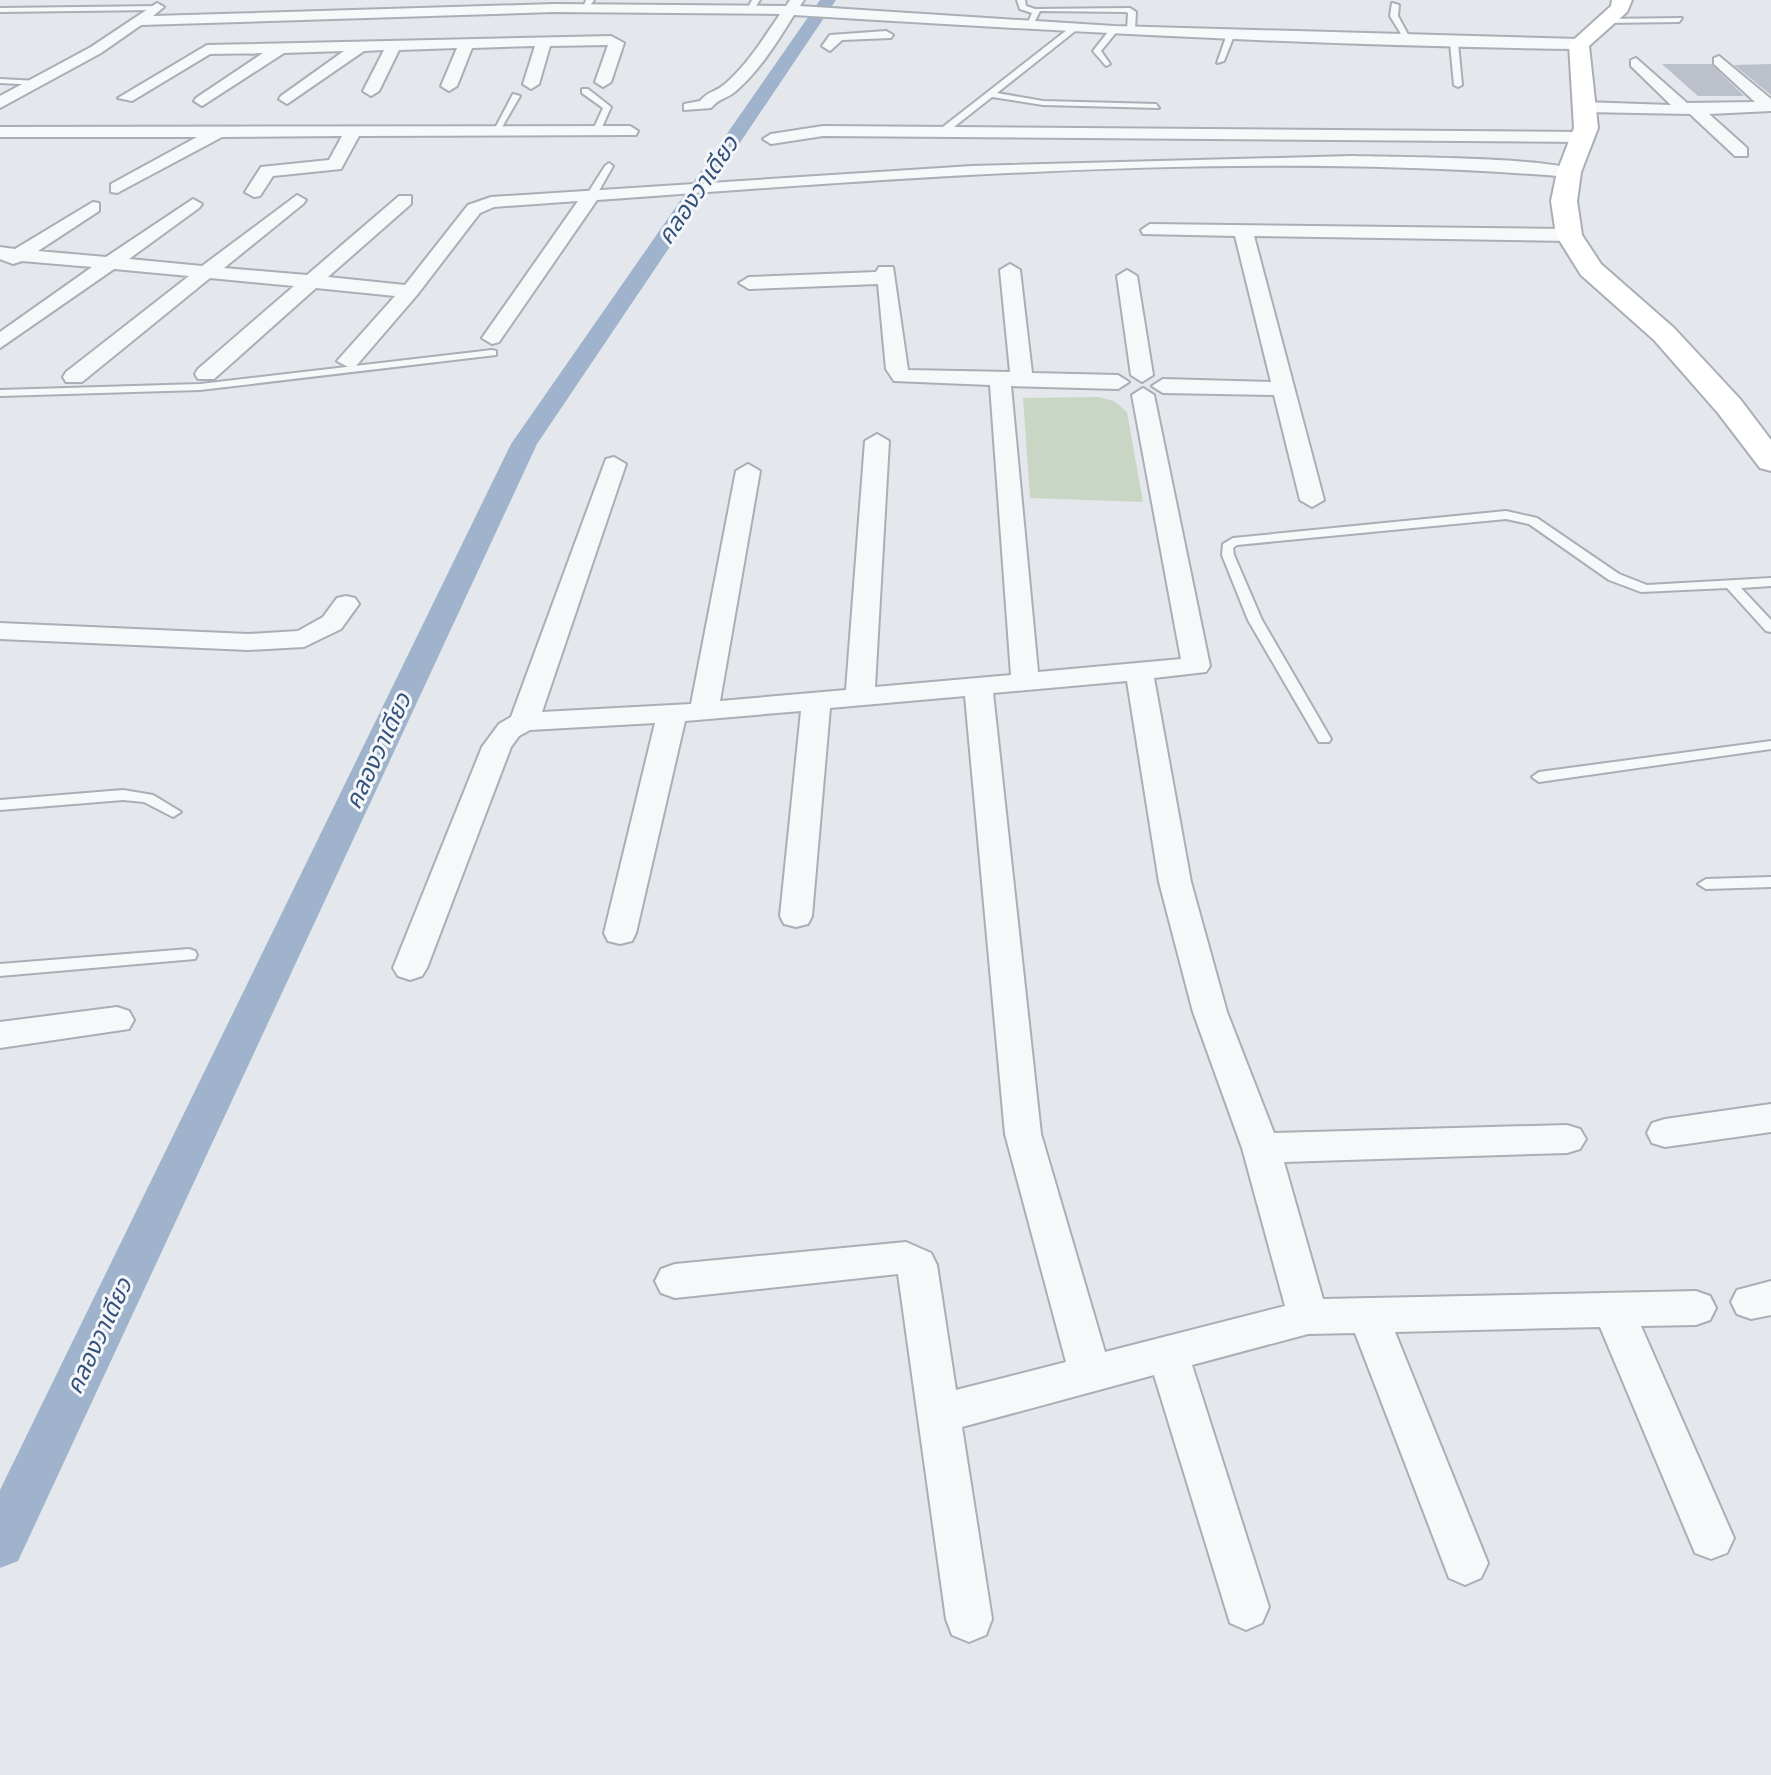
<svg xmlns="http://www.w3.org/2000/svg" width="1771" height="1775" viewBox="0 0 1771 1775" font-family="Lato,'Noto Sans Thai',sans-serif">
  <rect width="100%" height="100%" fill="#e4e7ec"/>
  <polygon fill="#c9d6c5" points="1098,397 1114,401 1127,412 1143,502 1030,498 1023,398"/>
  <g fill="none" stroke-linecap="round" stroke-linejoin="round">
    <polygon fill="#9fb4cc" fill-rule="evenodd" points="820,0 836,0 537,444 18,1561 0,1568 0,1490 511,444"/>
  </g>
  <g fill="#bbc0ca">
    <polygon points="1662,64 1711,64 1744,96 1698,96"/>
    <polygon points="1771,64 1771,95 1734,65"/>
  </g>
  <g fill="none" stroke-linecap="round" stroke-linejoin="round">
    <g stroke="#a9aeb7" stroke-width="4">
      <g id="lane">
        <polygon points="586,0 594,0 587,10 583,8"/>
        <polygon points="752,0 760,0 752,12 746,12"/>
        <polygon points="1017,0 1025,0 1026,6 1035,9 1130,8 1136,12 1135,30 1131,32 1127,30 1128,13 1126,12 1040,11 1032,27 1026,27 1032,13 1020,9"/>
        <polygon points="1392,3 1399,5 1398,16 1412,42 1406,42 1390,16"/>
        <polygon points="159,6 156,10 0,12 0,8"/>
        <polygon points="1682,18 1679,22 1604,23 1600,21 1604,19"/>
        <polygon points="1072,26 1079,28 997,93 1043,101 1156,104 1159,108 1043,105 992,97 945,134 939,134 939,130"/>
        <polygon points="1111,28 1118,30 1101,51 1110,64 1106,66 1093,51"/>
        <polygon points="1228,31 1235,33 1224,61 1217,63"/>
        <polygon points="1454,41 1458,43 1462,85 1458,87 1454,85 1450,43"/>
        <polygon points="0,79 38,81 42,83 38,85 0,83"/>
        <polygon points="582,89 588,89 611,107 599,134 592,132 603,108 582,93"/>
        <polygon points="513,94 520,96 498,134 492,134"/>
        <polygon points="609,163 613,166 596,196 588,198 586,196 605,166"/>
        <polygon points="492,350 496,351 496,355 200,390 0,396 0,390 200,384"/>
        <polygon points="1506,511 1537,518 1619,574 1647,585 1771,578 1771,586 1741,588 1771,620 1771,632 1766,631 1727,588 1641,592 1609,580 1529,524 1506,519 1237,545 1233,548 1234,555 1262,620 1331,739 1329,742 1319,742 1248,620 1222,555 1223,544 1233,538"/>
        <polygon points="1771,741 1771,749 1539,782 1532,777 1539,772"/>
        <polygon points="123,790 153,795 181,812 173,817 144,802 123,800 0,810 0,800"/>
        <polygon points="1771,877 1771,887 1706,889 1698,884 1706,879"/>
        <polygon points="189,949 195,951 197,955 195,959 0,976 0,964"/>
      </g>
    </g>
    <g stroke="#a9aeb7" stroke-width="4">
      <g id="street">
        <path d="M 790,0 L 804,0 L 800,6 L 1114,26 L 1579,39 L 1587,44 L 1579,49 C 1317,46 1056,31 794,15 C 777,42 761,69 736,91 C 727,99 719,98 711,108 L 684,110 L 684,104 L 700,101 C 708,91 716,92 725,84 C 748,64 763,39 780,14 L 554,12 L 141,25 L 101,53 L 0,108 L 0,96 L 91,47 L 157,3 L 164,7 L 153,16 L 554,4 L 786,6 Z"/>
        <polygon points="886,31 893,35 891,38 842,40 830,51 822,46 830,35"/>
        <polygon points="611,36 624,43 611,82 603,87 595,82 608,45 550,46 539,84 531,89 523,84 535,46 472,48 457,86 449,91 441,86 457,48 399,50 379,91 371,96 363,91 384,50 364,51 287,104 279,99 281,96 344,51 284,53 202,106 194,101 196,98 263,53 210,54 132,101 118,98 207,45"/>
        <polygon points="1719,56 1771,99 1771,111 1709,114 1747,148 1747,156 1735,156 1690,114 1583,112 1575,107 1583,102 1671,105 1631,66 1631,60 1636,58 1687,103 1755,102 1714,64 1714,58"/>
        <polygon points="630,126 638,131 636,135 359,136 341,169 273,176 260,196 254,197 245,192 261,167 329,160 342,136 222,137 117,193 111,192 111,184 197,137 0,137 0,127"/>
        <polygon points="823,126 1583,132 1591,137 1583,142 823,136 771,144 763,139 771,134"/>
        <path d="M 1351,156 C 1384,157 1563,157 1578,172 L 1569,177 C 1246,150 920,177 597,200 L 499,342 L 492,344 L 482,338 L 578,201 L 494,207 L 480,213 L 417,295 L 356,366 L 348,367 L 337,361 L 395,296 L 316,288 L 214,379 L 198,379 L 195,374 L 198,369 L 294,286 L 210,278 L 82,382 L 66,382 L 63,377 L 66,372 L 189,276 L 114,269 L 0,348 L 0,332 L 92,267 L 22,261 L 13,264 L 0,259 L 0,247 L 15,249 L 93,202 L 99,203 L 99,211 L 38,251 L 106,257 L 193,199 L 202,204 L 199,208 L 129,259 L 202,266 L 297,195 L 306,200 L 303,204 L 224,268 L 307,275 L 399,196 L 411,196 L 411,204 L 328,277 L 405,285 L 468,205 L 491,197 L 972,166 Z"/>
        <polygon points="1150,224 1569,229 1578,235 1569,241 1254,236 1324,500 1312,507 1300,500 1274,395 1163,393 1152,386 1163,379 1271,382 1235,236 1143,234 1141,230"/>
        <path d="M 1010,264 L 1020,270 L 1032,373 L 1118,375 L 1129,382 L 1118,389 L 1011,386 L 1038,672 L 1181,659 L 1132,395 L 1143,388 L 1154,395 L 1210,666 L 1206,672 L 1154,678 L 1191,882 L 1227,1012 L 1274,1133 L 1567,1125 L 1580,1129 L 1586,1139 L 1580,1149 L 1567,1153 L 1284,1162 L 1323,1299 L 1696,1291 L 1710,1296 L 1716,1308 L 1710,1320 L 1696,1325 L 1641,1326 L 1734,1538 L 1727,1553 L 1711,1559 L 1695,1553 L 1600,1327 L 1395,1332 L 1488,1563 L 1481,1578 L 1465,1585 L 1449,1578 L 1355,1333 L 1308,1334 L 1192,1365 L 1269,1607 L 1262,1623 L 1246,1630 L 1230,1623 L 1154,1375 L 962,1427 L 992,1619 L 986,1635 L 969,1642 L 952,1635 L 946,1619 L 898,1274 L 675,1298 L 661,1293 L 655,1281 L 661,1269 L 675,1264 L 906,1242 L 931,1253 L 937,1265 L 956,1390 L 1066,1362 L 1005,1134 L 965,696 L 830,708 L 812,916 L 808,924 L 796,927 L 784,924 L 780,916 L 801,711 L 685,721 L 636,933 L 632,941 L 620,944 L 608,941 L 604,933 L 655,723 L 530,730 L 519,736 L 511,747 L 427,968 L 422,976 L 410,980 L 398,976 L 393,968 L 482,747 L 499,724 L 511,717 L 606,459 L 614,457 L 626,464 L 542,712 L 691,704 L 736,471 L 748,464 L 760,471 L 720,701 L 846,690 L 865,441 L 877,434 L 889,441 L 875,687 L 1011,675 L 990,385 L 894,381 L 886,369 L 878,284 L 749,289 L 739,283 L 749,277 L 876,272 L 879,267 L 893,267 L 908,370 L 1010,372 L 1000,270 ZM 1127,681 L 1159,882 L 1193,1012 L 1242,1148 L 1285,1306 L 1105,1352 L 1041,1134 L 993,693 Z"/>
        <polygon points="1127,270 1137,276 1153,375 1142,382 1131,375 1117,276"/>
        <polygon points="346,596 355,598 359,604 341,629 304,647 248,650 0,639 0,623 248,634 298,631 323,617 337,598"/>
        <polygon points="117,1007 129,1011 134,1020 129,1029 0,1048 0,1022"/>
        <polygon points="1771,1104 1771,1132 1665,1147 1652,1143 1647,1133 1652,1123 1665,1119"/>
        <polygon points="1771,1281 1771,1315 1751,1319 1737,1314 1731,1302 1737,1290"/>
      </g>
    </g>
    <g stroke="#a9aeb7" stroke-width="4">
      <polygon id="secondary" points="1612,0 1632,0 1627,12 1589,46 1598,128 1581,172 1577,201 1582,235 1601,264 1674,328 1740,399 1771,440 1771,471 1760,468 1718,413 1654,340 1581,275 1556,235 1551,201 1557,172 1574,128 1569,44 1611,6"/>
    </g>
    <use href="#lane" fill="#f7f8fa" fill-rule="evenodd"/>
    <use href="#street" fill="#f7f8fa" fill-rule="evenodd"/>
    <use href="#secondary" fill="#fff" fill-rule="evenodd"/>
  </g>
  <g text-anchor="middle" stroke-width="6" stroke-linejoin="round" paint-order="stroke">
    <g font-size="24" font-style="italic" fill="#34527a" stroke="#f4f6f9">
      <text transform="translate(698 190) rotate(-56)" y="8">คลองวาเดียว</text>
      <text transform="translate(378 751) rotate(-65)" y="8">คลองวาเดียว</text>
      <text transform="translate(99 1336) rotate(-65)" y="8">คลองวาเดียว</text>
    </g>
  </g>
</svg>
